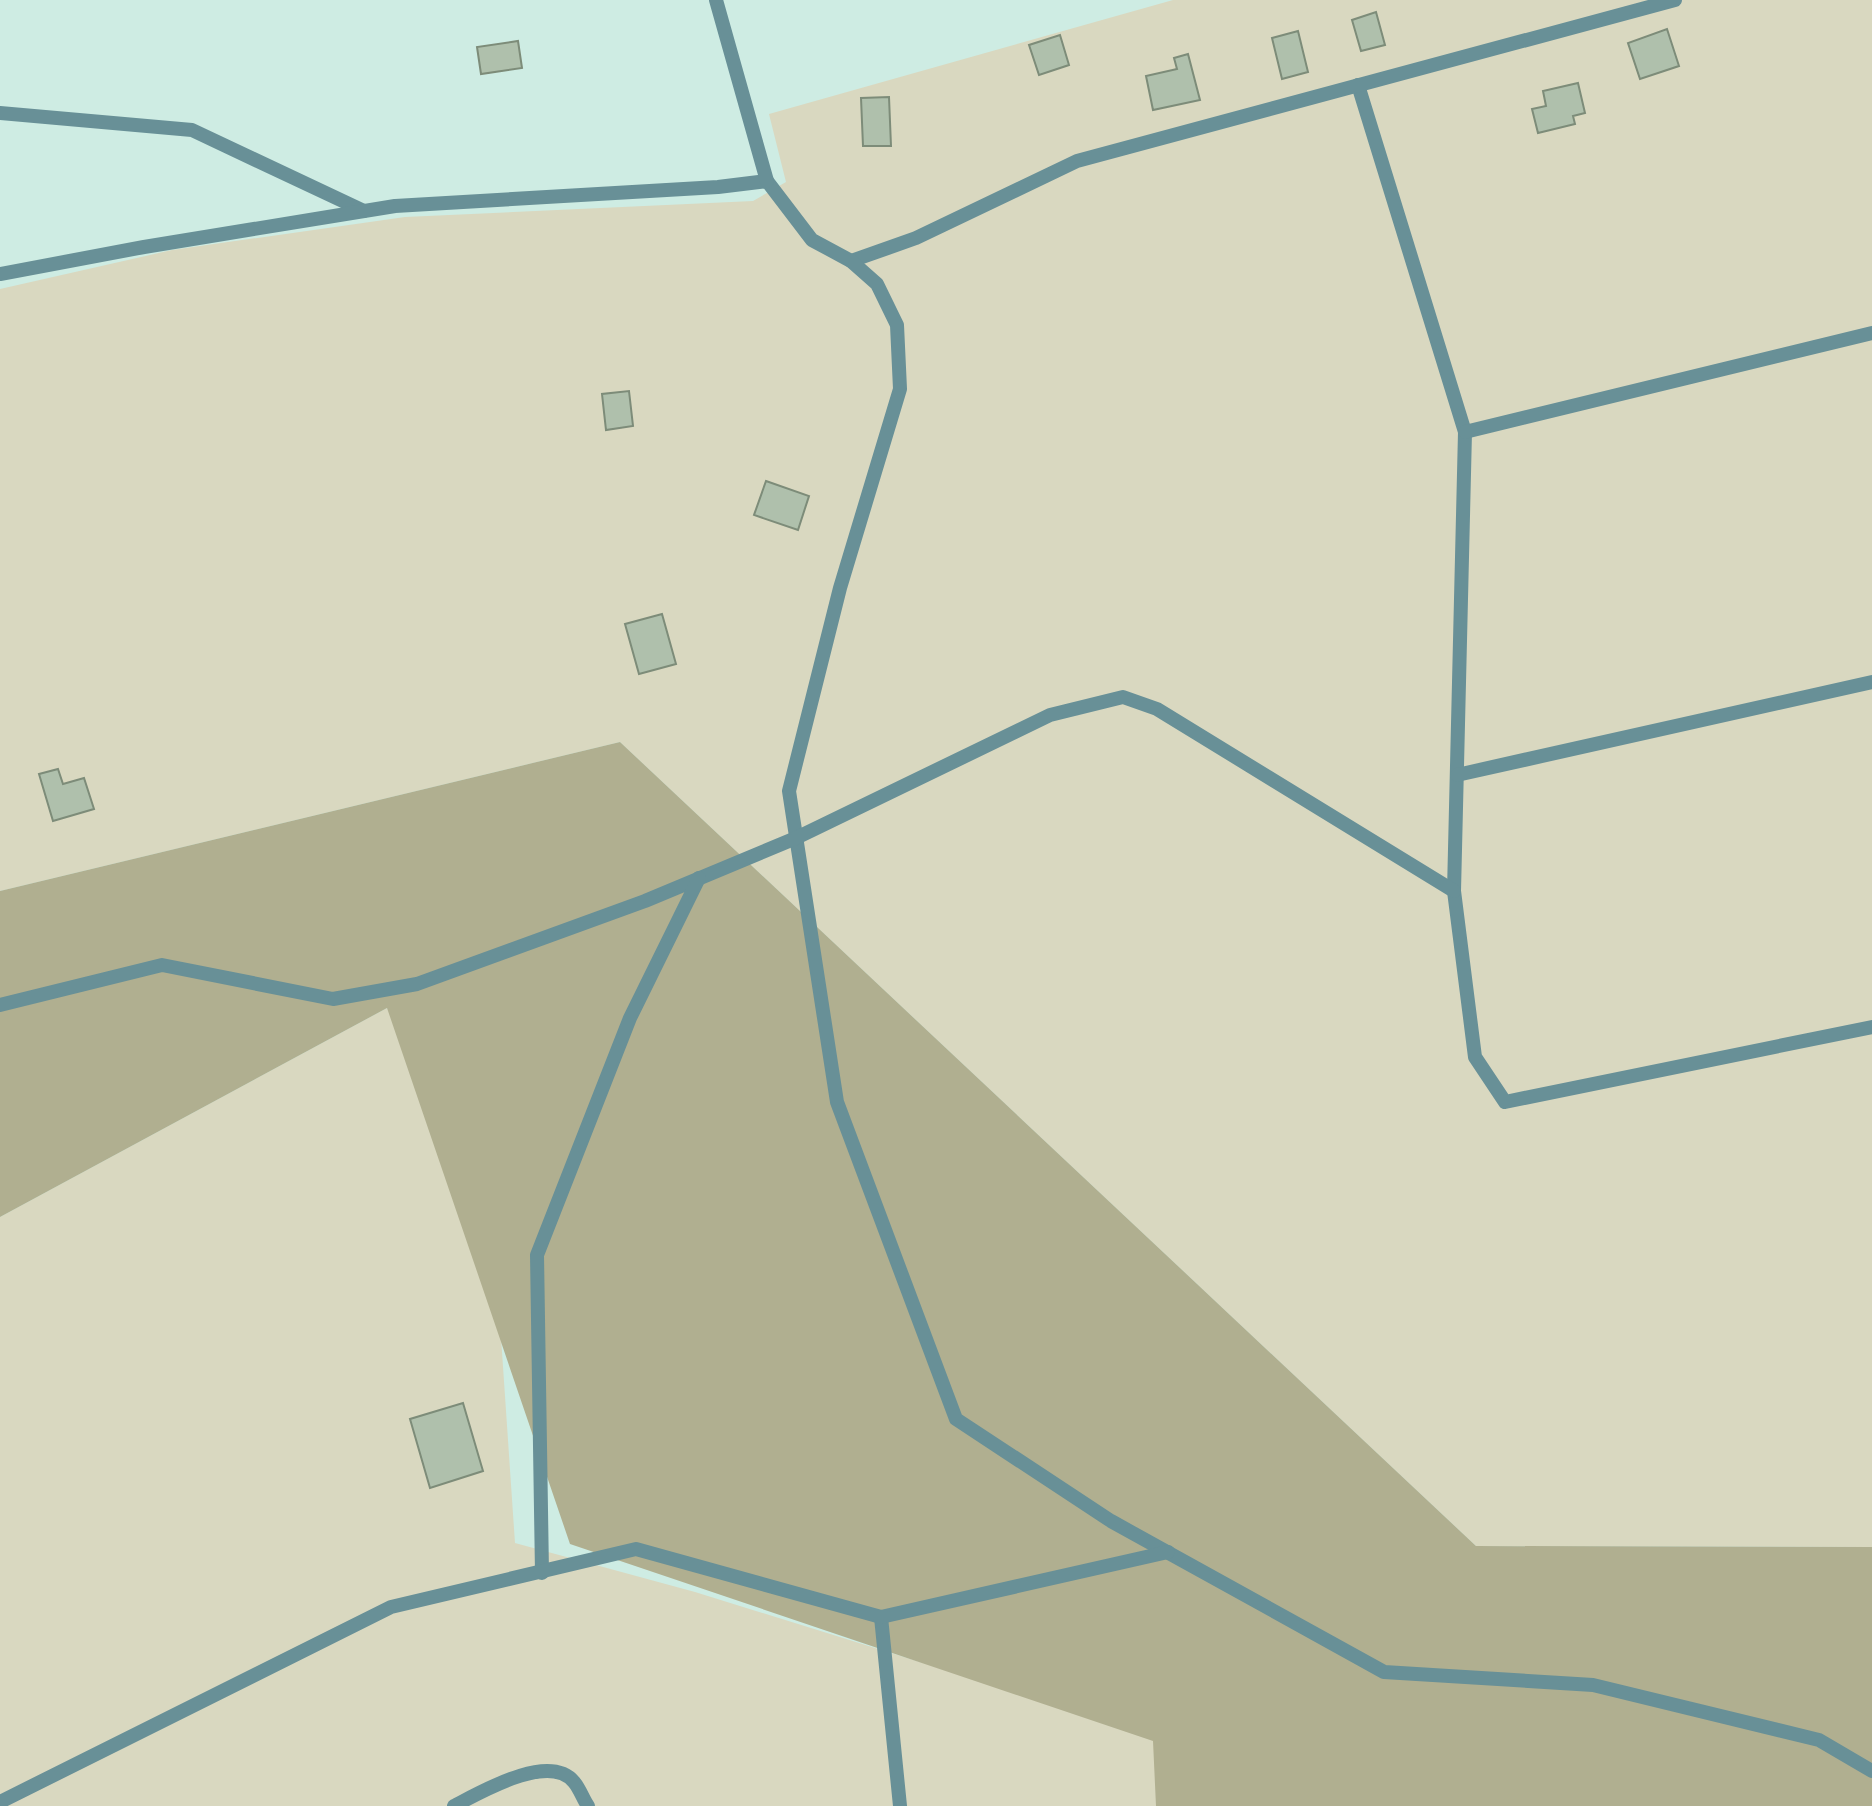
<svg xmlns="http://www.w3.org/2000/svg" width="1872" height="1806" viewBox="0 0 1872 1806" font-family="'Fira Sans',sans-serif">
  <rect width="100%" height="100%" fill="#ceece3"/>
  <g fill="#d9d8c0">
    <polygon points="1173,0 1872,0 1872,1547 1476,1546 620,742 0,891 0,289 172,250 405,217 753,201 786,182 769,114"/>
    <polygon points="387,1008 492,1205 515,1543 695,1592 1167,1739 1437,1806 0,1806 0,1217"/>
  </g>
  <polygon fill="#b0af90" points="620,742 1476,1546 1872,1547 1872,1806 1156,1806 1153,1741 570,1544 387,1008 0,1217 0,891"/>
  <g fill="#afc0ac" stroke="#7d8c79" stroke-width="2">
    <polygon points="1376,12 1385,45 1361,51 1352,20"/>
    <polygon points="1667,29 1679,66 1640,79 1628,43"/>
    <polygon points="1298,31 1308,72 1282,79 1272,38"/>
    <polygon points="1060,35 1069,65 1039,75 1029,45"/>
    <polygon points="518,41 522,68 481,74 477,47"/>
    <polygon points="1188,54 1200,100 1153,110 1146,76 1177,69 1174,58"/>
    <polygon points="1578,83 1585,113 1573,116 1575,124 1538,133 1532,109 1546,106 1543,91"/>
    <polygon points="889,97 891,146 863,146 861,98"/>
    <polygon points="629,391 633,426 606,430 602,394"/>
    <polygon points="766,481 809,496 798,530 754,515"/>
    <polygon points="662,614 676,664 639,674 625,624"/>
    <polygon points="58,769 63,784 84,778 94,809 53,821 39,774"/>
    <polygon points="463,1403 483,1471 430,1488 410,1419"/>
  </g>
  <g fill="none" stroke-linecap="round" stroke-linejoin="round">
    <g stroke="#689097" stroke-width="14">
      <polyline points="1358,85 1465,432 1454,891 1475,1057 1505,1102 1872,1027"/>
      <polyline points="0,113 192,130 364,211"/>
      <polyline points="851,261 916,238 1077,161 1675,0"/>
      <polyline points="0,274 144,247 395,206 718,187 767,181 812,240 851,261 877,284 897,325 900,389 840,588 789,791 837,1102 956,1419 1111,1521 1384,1672 1593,1685 1819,1740 1872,1771"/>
      <polyline points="1465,432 1872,333"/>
      <polyline points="1457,775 1872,682"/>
      <polyline points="0,1005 162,965 333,999 417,984 645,901 796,838 1050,715 1123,697 1157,709 1454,891"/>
      <polyline points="542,1573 537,1255 630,1018 699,878"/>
      <polyline points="881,1617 900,1806"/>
      <polyline points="0,1802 391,1607 636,1549 881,1617 1168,1552"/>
      <path d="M 454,1806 C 481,1792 549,1752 574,1782 C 580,1789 583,1799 588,1806"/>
    </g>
    <polyline stroke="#689097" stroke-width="14" points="716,0 767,181"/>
  </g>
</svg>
